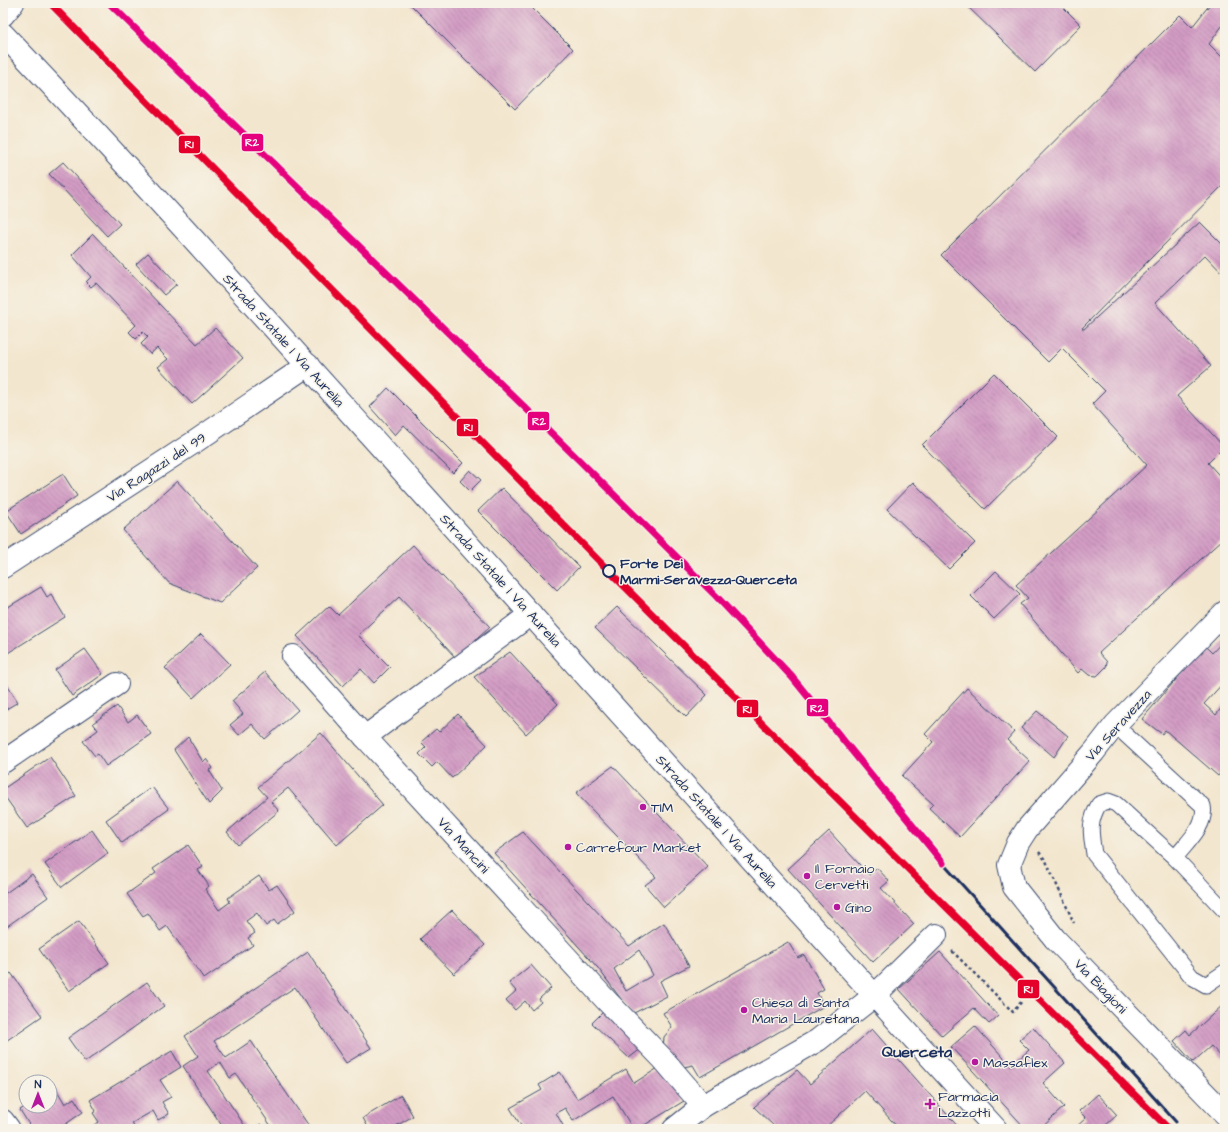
<svg xmlns="http://www.w3.org/2000/svg" width="1228" height="1132" viewBox="0 0 1228 1132" font-family="'Architects Daughter',sans-serif">
  <defs>
    <pattern id="building-back-hatch" width="6" height="6" patternUnits="userSpaceOnUse"><rect width="6" height="6" fill="#d39cc4"/><path d="M-1 5l2 2M0 0l6 6M5-1l2 2" fill="none" stroke="#aa80a2"/></pattern>
  </defs>
  <rect width="100%" height="100%" fill="#f7f3e8"/>
  <filter id="ink" filterUnits="userSpaceOnUse"><feTurbulence type="fractalNoise" baseFrequency=".025" numOctaves="2"/><feDisplacementMap in="SourceGraphic" scale="8" xChannelSelector="R" yChannelSelector="G"/><feConvolveMatrix kernelMatrix="1 2 1 2 8 2 1 2 1" color-interpolation-filters="sRGB"/></filter>
  <filter id="wash" filterUnits="userSpaceOnUse"><feTurbulence type="fractalNoise" baseFrequency=".012" numOctaves="4" result="noise"/><feDisplacementMap in="SourceGraphic" scale="16" xChannelSelector="R" yChannelSelector="G"/><feGaussianBlur stdDeviation="0.9" result="paint"/><feColorMatrix in="noise" values="0 0 0 0 0 0 0 0 0 0 0 0 0 0 0 0 0 1.4 0 .05"/><feComposite in="paint" operator="in"/></filter>
  <g filter="url(#wash)">
    <rect width="100%" height="100%" fill="#f3e6ce"/>
    <g id="blocks">
      <g fill="url(#building-back-hatch)" fill-rule="evenodd">
        <polygon points="409,3 527,3 573,49 515,109"/>
        <polygon points="964,3 1059,3 1081,25 1035,72"/>
        <polygon points="1211,3 1225,3 1225,22 1209,44 1225,60 1225,183 1082,328 1084,329 1200,222 1225,247 1225,276 1205,255 1155,303 1211,366 1177,396 1224,447 1208,463 1225,482 1225,537 1099,653 1107,662 1106,667 1097,676 1089,675 1082,669 1078,673 1020,604 1028,598 1016,585 1147,465 1092,404 1105,391 1062,348 1048,362 941,255 1180,15 1192,27"/>
        <polygon points="63,162 120,224 107,236 49,174"/>
        <polygon points="93,234 197,344 215,328 243,358 192,404 158,367 168,359 157,348 150,354 141,344 148,337 143,332 136,339 129,332 136,325 96,283 91,287 86,282 91,277 72,255"/>
        <polygon points="148,253 177,284 164,295 136,264"/>
        <polygon points="994,373 1058,437 985,509 922,445"/>
        <polygon points="388,388 463,463 453,473 404,425 395,435 370,407"/>
        <polygon points="470,470 481,480 470,491 460,481"/>
        <polygon points="63,474 77,496 21,534 6,511"/>
        <polygon points="177,481 257,568 220,603 169,583 123,530"/>
        <polygon points="913,482 975,543 949,569 887,509"/>
        <polygon points="502,488 579,567 557,590 478,511"/>
        <polygon points="413,545 490,627 456,658 399,597 358,635 390,667 374,683 361,669 343,686 297,636 329,606 338,615"/>
        <polygon points="996,571 1020,594 994,619 971,596"/>
        <polygon points="41,587 47,597 51,594 65,617 3,656 3,610"/>
        <polygon points="617,607 707,695 686,717 595,628"/>
        <polygon points="201,634 230,664 193,698 165,668"/>
        <polygon points="1225,639 1225,681 1204,704 1216,715 1225,703 1225,768 1218,776 1165,730 1162,734 1142,719 1205,646 1212,653"/>
        <polygon points="85,649 103,674 72,696 55,670"/>
        <polygon points="510,652 558,704 526,734 474,677"/>
        <polygon points="265,672 298,710 265,739 252,724 239,735 230,725 243,714 232,701"/>
        <polygon points="7,685 18,702 3,711 3,688"/>
        <polygon points="967,688 1014,732 1007,740 1030,761 960,837 929,808 933,804 902,776 933,742 925,734"/>
        <polygon points="117,706 128,722 137,715 151,734 106,766 98,754 95,756 83,741 98,730 93,723"/>
        <polygon points="1037,711 1068,736 1054,757 1021,728"/>
        <polygon points="458,714 487,745 452,778 437,762 432,767 419,754 426,747 421,742 436,729 439,732"/>
        <polygon points="321,733 383,805 337,845 288,788 271,802 279,811 238,845 227,832 267,797 258,787"/>
        <polygon points="188,737 203,762 206,759 213,768 209,770 222,791 209,804 174,750"/>
        <polygon points="50,757 76,796 27,828 3,794 3,789"/>
        <polygon points="613,766 708,867 664,907 645,885 656,877 576,793"/>
        <polygon points="152,787 169,809 122,843 106,820"/>
        <polygon points="92,830 108,853 62,887 45,864"/>
        <polygon points="829,831 869,875 877,868 889,881 881,888 914,924 873,962 788,869"/>
        <path d="M 523,832 L 629,946 L 664,923 L 689,966 L 660,981 L 667,996 L 632,1014 L 598,968 L 494,853 ZM 639,950 L 653,975 L 626,991 L 614,969 Z"/>
        <polygon points="188,845 203,867 198,870 209,886 205,889 219,910 230,902 228,898 259,876 269,890 277,885 295,911 277,924 274,920 266,926 257,913 246,921 255,933 248,938 253,945 204,979 167,926 160,931 148,913 143,916 127,894 156,873 153,869"/>
        <polygon points="32,874 48,897 3,929 3,895"/>
        <polygon points="452,910 485,945 454,974 420,939"/>
        <polygon points="79,921 109,963 69,991 39,949"/>
        <polygon points="788,942 798,958 804,955 824,989 817,993 824,1006 700,1077 693,1065 684,1067 674,1064 663,1050 664,1037 672,1027 663,1013"/>
        <polygon points="308,952 371,1048 346,1063 295,987 214,1041 226,1058 251,1041 311,1129 273,1129 236,1074 230,1078 220,1062 208,1071 247,1129 224,1129 183,1066 198,1056 185,1036"/>
        <polygon points="940,952 998,1016 989,1024 974,1008 942,1036 899,989"/>
        <polygon points="531,965 551,988 539,999 541,1002 532,1010 525,1001 515,1010 506,1000 516,991 509,983"/>
        <polygon points="11,973 42,1016 3,1043 3,978"/>
        <polygon points="147,982 164,1006 85,1062 68,1038"/>
        <polygon points="1224,1004 1225,1006 1225,1061 1211,1046 1193,1062 1174,1041 1186,1030 1190,1035"/>
        <polygon points="605,1010 642,1048 629,1058 592,1023"/>
        <polygon points="975,1026 1011,1066 1029,1050 1019,1040 1033,1027 1065,1063 1043,1083 1064,1107 1040,1129 1026,1129 951,1047"/>
        <polygon points="872,1029 960,1129 899,1129 865,1091 824,1129 777,1129 754,1107 797,1070 810,1084"/>
        <polygon points="172,1051 181,1067 160,1080 171,1097 162,1102 169,1114 158,1120 153,1111 132,1123 135,1129 87,1129 99,1122 93,1113 96,1111 90,1100"/>
        <polygon points="663,1065 684,1101 638,1129 633,1129 613,1096 573,1121 565,1108 556,1113 565,1129 523,1129 510,1108 542,1090 539,1085 560,1072 577,1099 626,1069 634,1083"/>
        <polygon points="55,1087 65,1104 74,1098 83,1112 60,1128 61,1129 32,1129 20,1110 26,1106 50,1106 50,1090"/>
        <polygon points="1098,1094 1117,1115 1105,1126 1107,1129 1074,1129 1086,1118 1079,1111"/>
        <polygon points="401,1095 413,1116 391,1129 369,1129 363,1118"/>
        <polygon points="261,1124 265,1129 251,1129"/>
      </g>
    </g>
  </g>
  <g filter="url(#ink)">
    <use href="#blocks" fill-opacity="0" stroke="#3b4a6f" stroke-width="1"/>
    <g fill="none" stroke-linecap="round" stroke-linejoin="round">
      <g stroke="#3b4a6f" stroke-width="17">
        <g id="service">
          <path d="M 1115,725 L 1203,806 C 1207,826 1186,843 1175,858"/>
          <path d="M 1225,911 L 1175,858 L 1116,804 L 1108,801 L 1099,804 C 1088,823 1091,833 1094,854 L 1192,977 L 1206,985 L 1225,972"/>
        </g>
      </g>
      <g stroke="#3b4a6f" stroke-width="24">
        <g id="minor">
          <polyline points="3,567 193,443 308,365"/>
          <polyline points="1225,612 1115,725 1094,752 1027,829 1018,843 1009,865 1014,887 1055,939 1225,1114"/>
          <polyline points="531,614 365,737 605,999 663,1059 703,1106"/>
          <polyline points="293,656 365,737"/>
          <polyline points="3,762 117,684"/>
          <polyline points="3,1121 9,1129"/>
          <polyline points="674,1129 703,1106 818,1040 874,996 936,935"/>
        </g>
      </g>
      <g stroke="#3b4a6f" stroke-width="24">
        <polyline id="secondary" points="3,15 13,3"/>
      </g>
      <g stroke="#3b4a6f" stroke-width="24">
        <path id="primary" d="M 3,34 C 143,181 278,333 414,484 C 607,699 800,915 996,1129"/>
      </g>
      <g stroke="#3b4a6f" stroke-width="2.5" stroke-dasharray="3 3" stroke-linecap="butt">
        <polyline points="1039,852 1046,861 1074,923"/>
        <polyline points="952,951 1013,1012 1022,1001"/>
      </g>
      <use href="#service" stroke="#fff" stroke-width="15"/>
      <use href="#minor" stroke="#fff" stroke-width="22"/>
      <use href="#secondary" stroke="#fff" stroke-width="22"/>
      <use href="#primary" stroke="#fff" stroke-width="22"/>
      <polyline stroke="#1b2f5e" stroke-width="3" points="109,3 579,460 716,596 792,677 947,868 1176,1122"/>
      <g stroke="#f7f3e8" stroke-width="10">
        <polyline id="rail-1" points="50,3 606,568 1169,1129"/>
      </g>
      <g stroke="#f7f3e8" stroke-width="10">
        <polyline id="rail-2" points="109,3 579,460 716,596 792,677 943,863"/>
      </g>
      <use href="#rail-1" stroke="#e4002b" stroke-width="7"/>
      <use href="#rail-2" stroke="#e5007d" stroke-width="7"/>
    </g>
  </g>
  <circle fill="#f7f3e8" stroke="#1b2f5e" stroke-width="2" cx="609" cy="571" r="6"/>
  <g fill="#b5179e" stroke="#f7f3e8" stroke-width="1.5">
    <circle cx="643" cy="807" r="4"/>
    <circle cx="568" cy="847" r="4"/>
    <circle cx="807" cy="876" r="4"/>
    <circle cx="837" cy="907" r="4"/>
    <circle cx="744" cy="1010" r="4"/>
    <circle cx="975" cy="1062" r="4"/>
    <path d="M928 1098h4v4h4v4h-4v4h-4v-4h-4v-4h4z"/>
  </g>
  <g text-anchor="middle" stroke-width="3" stroke-linejoin="round" paint-order="stroke">
    <g font-size="14" fill="#1b2f5e" stroke="#f7f3e8">
      <text transform="translate(284 340) rotate(48)" y="5">Strada Statale 1 Via Aurelia</text>
      <text transform="translate(156 467) rotate(-33)" y="5">Via Ragazzi del 99</text>
      <text transform="translate(501 580) rotate(48)" y="5">Strada Statale 1 Via Aurelia</text>
      <text transform="translate(1118 725) rotate(-48)" y="5">Via Seravezza</text>
      <text transform="translate(717 821) rotate(48)" y="5">Strada Statale 1 Via Aurelia</text>
      <text transform="translate(464 845) rotate(48)" y="5">Via Mancini</text>
      <text transform="translate(1101 986) rotate(46)" y="5">Via Biagioni</text>
    </g>
    <g font-size="14" font-weight="bold" fill="#1b2f5e" stroke="#f7f3e8" text-anchor="start">
      <text x="620" y="568">Forte Dei<tspan x="620" dy="16">Marmi-Seravezza-Querceta</tspan></text>
    </g>
    <g font-size="14" fill="#1b2f5e" stroke="#f7f3e8" text-anchor="start">
      <text x="651" y="812">TIM</text>
      <text x="576" y="852">Carrefour Market</text>
      <text x="815" y="873">Il Fornaio<tspan x="815" dy="16">Cervetti</tspan></text>
      <text x="845" y="912">Gino</text>
      <text x="752" y="1007">Chiesa di Santa<tspan x="752" dy="16">Maria Lauretana</tspan></text>
      <text x="983" y="1067">Massaflex</text>
      <text x="938" y="1101">Farmacia<tspan x="938" dy="16">Lazzotti</tspan></text>
    </g>
    <g font-size="16" font-weight="bold" fill="#1b2f5e" stroke="#f7f3e8">
      <text x="917" y="1057">Querceta</text>
    </g>
  </g>
  <g stroke="#f7f3e8" stroke-width="1.5">
    <rect x="241" y="133" width="23" height="19" rx="4" fill="#e5007d"/>
    <rect x="178" y="135" width="23" height="19" rx="4" fill="#e4002b"/>
    <rect x="527" y="411" width="23" height="20" rx="4" fill="#e5007d"/>
    <rect x="456" y="418" width="23" height="19" rx="4" fill="#e4002b"/>
    <rect x="806" y="698" width="23" height="19" rx="4" fill="#e5007d"/>
    <rect x="736" y="699" width="23" height="19" rx="4" fill="#e4002b"/>
    <rect x="1017" y="979" width="23" height="20" rx="4" fill="#e4002b"/>
  </g>
  <g font-size="11" text-anchor="middle" font-weight="bold" fill="#fff">
    <text x="252" y="146">R2</text>
    <text x="189" y="148">R1</text>
    <text x="539" y="425">R2</text>
    <text x="468" y="431">R1</text>
    <text x="817" y="712">R2</text>
    <text x="747" y="713">R1</text>
    <text x="1028" y="993">R1</text>
  </g>
  <rect width="1228" height="1132" fill="none" stroke="#f7f3e8" stroke-width="16"/>
  <g transform="translate(38 1094)"><circle r="19" fill="#f7f3e8" stroke="#9fa5b1"/>
  <path d="M0-3L7 15L0 10L-7 15Z" fill="#b5179e"/>
  <text y="-6" font-size="11" font-weight="bold" text-anchor="middle" fill="#1b2f5e">N</text>
  </g>
</svg>
